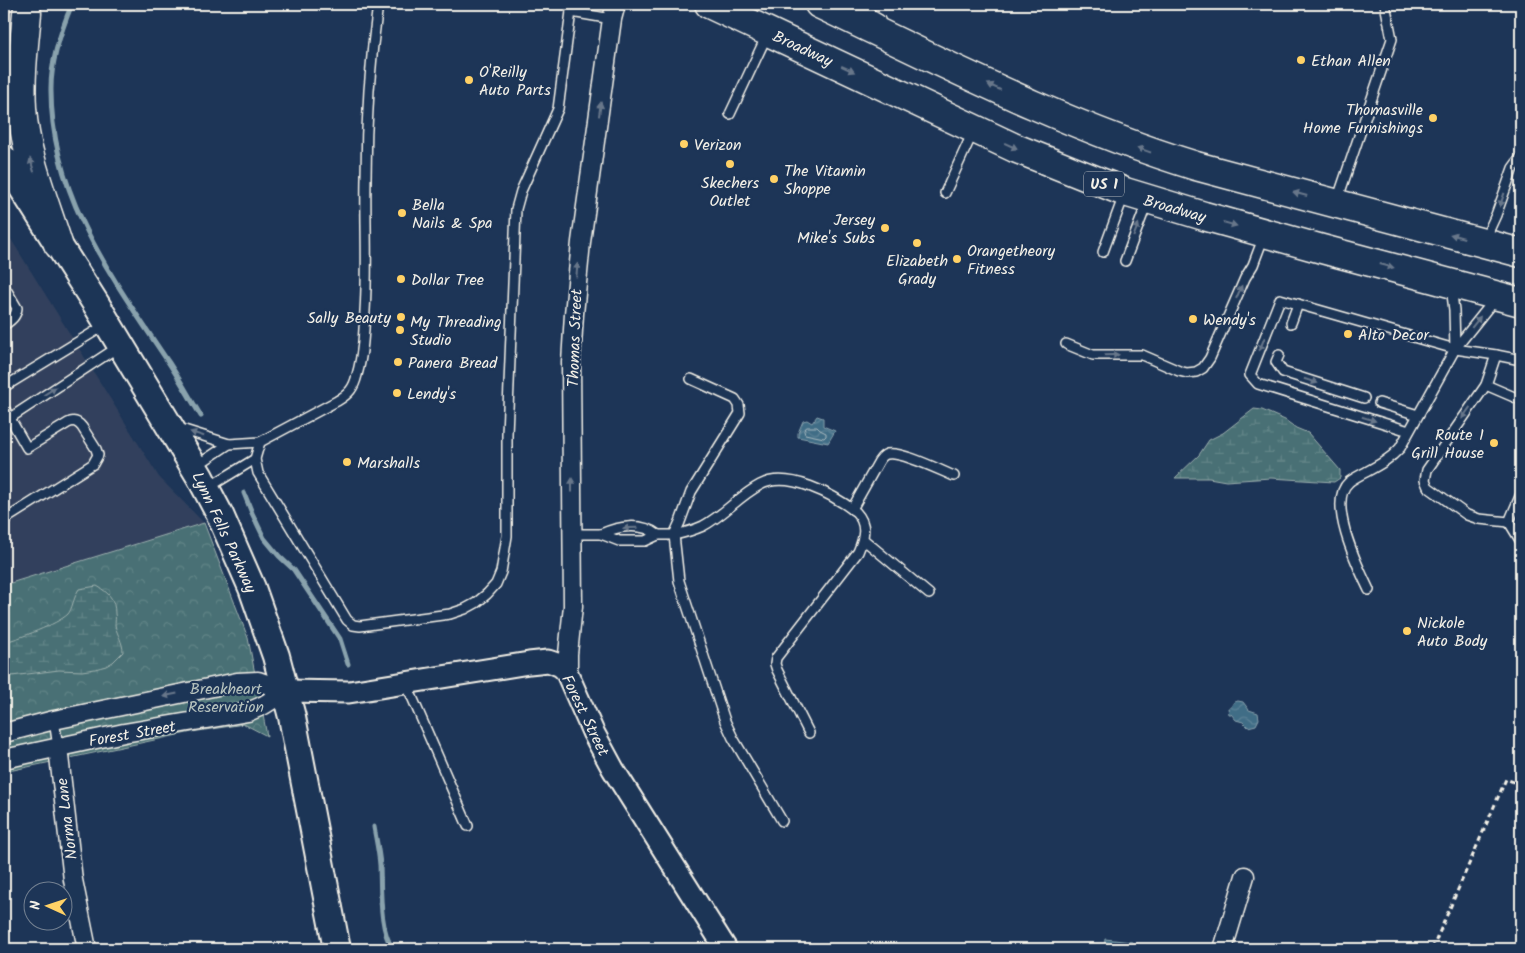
<svg xmlns="http://www.w3.org/2000/svg" width="1525" height="953" viewBox="0 0 1525 953" font-family="Kalam,sans-serif">
  <defs>
    <pattern id="forest-crowns" width="20" height="18" patternUnits="userSpaceOnUse" patternTransform="scale(1.25)"><rect width="20" height="18" fill="#487074"/><path d="M2 6a3 3 0 1 1 6 0M12 15a3 3 0 1 1 6 0" fill="none" stroke="#638588"/></pattern>
    <pattern id="wetland-marsh" width="20" height="14" patternUnits="userSpaceOnUse" patternTransform="scale(1.25)"><rect width="20" height="14" fill="#487074"/><path d="M1 5h8M5 5V1M11 12h8M15 12V8" fill="none" stroke="#638588"/></pattern>
    <pattern id="water-waves" width="16" height="10" patternUnits="userSpaceOnUse" patternTransform="scale(1.25)"><rect width="16" height="10" fill="#416d86"/><path d="M0 5q4-4 8 0t8 0" fill="none" stroke="#5d8297"/></pattern>
  </defs>
  <rect width="100%" height="100%" fill="#1d3557"/>
  <filter id="ink" filterUnits="userSpaceOnUse"><feTurbulence type="fractalNoise" baseFrequency=".02" numOctaves="2"/><feDisplacementMap in="SourceGraphic" scale="10" xChannelSelector="R" yChannelSelector="G"/><feConvolveMatrix kernelMatrix="1 2 1 2 8 2 1 2 1" color-interpolation-filters="sRGB"/></filter>
  <g filter="url(#ink)">
    <polygon fill="#31415d" points="4,228 159,477 204,523 4,585"/>
    <polygon fill="url(#forest-crowns)" stroke="#9eb0ae" points="204,523 248,638 267,736 244,724 192,732 4,772 4,585"/>
    <g fill="url(#wetland-marsh)" stroke="#9eb0ae">
      <polygon points="1254,409 1262,410 1285,420 1296,428 1308,433 1340,470 1340,478 1334,482 1271,478 1226,481 1209,478 1175,478 1199,455 1209,440 1223,433"/>
      <path d="M 97,586 C 109,593 115,599 115,614 C 116,617 115,622 115,625 C 117,635 123,642 123,652 L 113,662 L 106,666 L 95,669 L 82,671 L 59,670 L 4,677 L 4,642 C 18,639 58,624 68,614 C 72,610 74,596 79,589 Z"/>
    </g>
    <g fill="url(#water-waves)" stroke="#89a2ad">
      <polygon points="817,416 823,418 823,426 835,431 828,443 798,437 798,433 803,421 807,420 812,423"/>
      <polygon points="1238,701 1243,702 1249,710 1258,713 1259,719 1256,725 1248,727 1243,722 1236,720 1231,714 1229,714 1228,708 1230,708 1234,702"/>
      <polygon points="1105,939 1132,942 1131,949 1104,949"/>
    </g>
    <g fill="none" stroke-linecap="round" stroke-linejoin="round">
      <polygon stroke="#acbcc1" stroke-width="1" points="807,427 817,427 820,430 826,433 826,436 824,438 805,434 804,431"/>
      <g stroke="#89a2ad" stroke-width="5">
        <path d="M 72,4 C 62,28 51,62 51,88 C 50,195 113,279 169,363 C 180,380 190,398 201,416"/>
        <polyline points="244,493 252,513 264,538 279,556 294,570 340,639 348,664"/>
        <path d="M 374,827 C 376,839 379,852 380,865 C 381,888 379,931 393,949"/>
      </g>
      <g stroke="#f4f1e8" stroke-width="12">
        <g id="service">
          <polyline points="863,4 873,16 880,20"/>
          <polyline points="571,12 612,19"/>
          <polyline points="730,114 767,35"/>
          <polyline points="945,193 973,132"/>
          <polyline points="1337,201 1392,39 1385,4"/>
          <polyline points="1484,241 1496,215 1513,168 1521,157"/>
          <polyline points="1103,252 1124,195"/>
          <polyline points="1125,261 1147,203"/>
          <path d="M 4,286 L 17,308 C 16,317 11,320 4,325"/>
          <polyline points="1451,287 1454,310 1455,349"/>
          <polyline points="1291,323 1298,304"/>
          <polyline points="1066,344 1093,355 1142,355 1179,371 1187,373 1196,372 1203,368 1210,358 1245,278 1253,265 1264,236"/>
          <polyline points="1279,355 1276,362 1283,372 1364,398"/>
          <polyline points="1496,355 1486,385 1427,470 1425,480 1428,487 1467,515 1479,519 1509,522"/>
          <polyline points="1486,385 1521,400"/>
          <polyline points="4,387 107,324"/>
          <polyline points="1379,403 1418,415"/>
          <path d="M 4,408 L 27,448 L 68,423 C 74,420 78,422 82,427 L 96,449 L 98,455 L 93,464 L 4,520"/>
          <polyline points="10,418 118,347"/>
          <path d="M 178,428 L 229,444 L 260,442 L 337,401 C 349,394 354,388 357,375 C 363,354 364,332 365,311 C 368,267 365,222 366,178 C 366,120 370,61 378,4"/>
          <polyline points="1409,431 1258,384 1250,375 1280,299 1455,349 1496,355 1521,360"/>
          <polyline points="260,442 255,459 258,473 347,620 353,625 360,626 450,614 465,609 476,603 487,594 496,584 501,572 507,536 507,434 516,209 521,191 558,109 572,4"/>
          <polyline points="196,466 229,444"/>
          <polyline points="209,487 255,459"/>
          <path d="M 852,509 L 879,461 C 881,458 883,455 887,454 C 902,451 939,470 954,476"/>
          <polyline points="573,534 601,534 619,541 645,541 658,535 674,535 680,522 691,492 740,413 739,405 735,399 691,379"/>
          <path d="M 601,534 C 618,526 642,522 658,535"/>
          <polyline points="863,539 929,594"/>
          <polyline points="1520,540 1509,522 1521,494"/>
          <path d="M 1369,590 C 1358,567 1326,502 1349,482 C 1354,478 1360,475 1366,472 C 1379,465 1390,459 1400,448 L 1455,349 L 1495,299"/>
          <polyline points="406,683 468,826"/>
          <polyline points="54,720 58,747"/>
          <path d="M 782,821 L 733,738 L 725,721 L 679,581 L 674,535 C 684,533 694,530 703,526 C 724,515 739,496 760,485 C 788,470 834,495 856,512 C 868,525 864,538 858,552 L 776,658 L 775,664 L 777,670 L 809,733"/>
        </g>
      </g>
      <g stroke="#f4f1e8" stroke-width="21">
        <g id="minor">
          <polyline points="568,674 568,654 573,606 571,362 574,314 581,242 612,19 616,4"/>
          <polyline points="4,733 54,720 237,682 258,681 286,691"/>
          <polyline points="58,747 73,880 87,949"/>
          <polyline points="4,759 124,733 248,712 264,705 286,691"/>
          <polyline points="1223,949 1245,876"/>
        </g>
      </g>
      <g stroke="#f4f1e8" stroke-width="25">
        <polyline id="tertiary" points="286,691 349,692 529,663 548,661 554,663 561,666 566,671 593,732 613,769 726,949"/>
      </g>
      <g stroke="#f4f1e8" stroke-width="30">
        <polyline id="primary" points="4,159 96,304 200,477 220,515 252,588 276,656 292,717 337,949"/>
      </g>
      <g stroke="#f4f1e8" stroke-width="31">
        <g id="trunk">
          <polyline points="709,4 1015,148 1125,192 1204,216 1322,249 1521,302"/>
          <path d="M 819,4 C 943,63 1065,126 1196,166 L 1521,253"/>
          <path d="M 27,13 C 24,45 20,76 22,108 C 25,155 44,200 58,244"/>
        </g>
      </g>
      <polyline stroke="#f4f1e8" stroke-width="3" stroke-dasharray="5 4" stroke-linecap="butt" points="1434,949 1433,947 1506,779 1521,785"/>
      <use href="#service" stroke="#1d3557" stroke-width="9"/>
      <use href="#minor" stroke="#1d3557" stroke-width="18"/>
      <use href="#tertiary" stroke="#1d3557" stroke-width="21"/>
      <use href="#primary" stroke="#1d3557" stroke-width="26"/>
      <use href="#trunk" stroke="#1d3557" stroke-width="28"/>
    </g>
    <defs><path id="oneway-solid" d="M-6-.8H1V-3.2L6.5 0L1 3.2V.8H-6Z" transform="scale(1.25)"/></defs>
    <g fill="#68778a">
      <use href="#oneway-solid" transform="translate(848 69) rotate(25)"/>
      <use href="#oneway-solid" transform="translate(994 87) rotate(-155)"/>
      <use href="#oneway-solid" transform="translate(600 109) rotate(-82)"/>
      <use href="#oneway-solid" transform="translate(1011 146) rotate(24)"/>
      <use href="#oneway-solid" transform="translate(1144 150) rotate(-160)"/>
      <use href="#oneway-solid" transform="translate(32 165) rotate(-106)"/>
      <use href="#oneway-solid" transform="translate(1300 194) rotate(-165)"/>
      <use href="#oneway-solid" transform="translate(1502 200) rotate(109)"/>
      <use href="#oneway-solid" transform="translate(1230 224) rotate(16)"/>
      <use href="#oneway-solid" transform="translate(1136 230) rotate(-69)"/>
      <use href="#oneway-solid" transform="translate(1457 236) rotate(-165)"/>
      <use href="#oneway-solid" transform="translate(1387 266) rotate(15)"/>
      <use href="#oneway-solid" transform="translate(577 270) rotate(-84)"/>
      <use href="#oneway-solid" transform="translate(1239 292) rotate(-67)"/>
      <use href="#oneway-solid" transform="translate(1476 322) rotate(-52)"/>
      <use href="#oneway-solid" transform="translate(1262 344) rotate(112)"/>
      <use href="#oneway-solid" transform="translate(1112 355) rotate(-1)"/>
      <use href="#oneway-solid" transform="translate(1311 381) rotate(18)"/>
      <use href="#oneway-solid" transform="translate(50 391) rotate(-33)"/>
      <use href="#oneway-solid" transform="translate(1466 413) rotate(125)"/>
      <use href="#oneway-solid" transform="translate(1369 419) rotate(17)"/>
      <use href="#oneway-solid" transform="translate(197 434) rotate(-163)"/>
      <use href="#oneway-solid" transform="translate(572 485) rotate(-90)"/>
      <use href="#oneway-solid" transform="translate(630 528) rotate(179)"/>
      <use href="#oneway-solid" transform="translate(170 695) rotate(168)"/>
    </g>
  </g>
  <g fill="#ffd166" stroke="#1d3557" stroke-width="2">
    <circle cx="1301" cy="60" r="5"/>
    <circle cx="469" cy="80" r="5"/>
    <circle cx="1433" cy="118" r="5"/>
    <circle cx="684" cy="144" r="5"/>
    <circle cx="730" cy="164" r="5"/>
    <circle cx="774" cy="179" r="5"/>
    <circle cx="402" cy="213" r="5"/>
    <circle cx="885" cy="228" r="5"/>
    <circle cx="917" cy="243" r="5"/>
    <circle cx="957" cy="259" r="5"/>
    <circle cx="401" cy="279" r="5"/>
    <circle cx="401" cy="317" r="5"/>
    <circle cx="1193" cy="319" r="5"/>
    <circle cx="400" cy="330" r="5"/>
    <circle cx="1348" cy="334" r="5"/>
    <circle cx="398" cy="362" r="5"/>
    <circle cx="397" cy="393" r="5"/>
    <circle cx="1494" cy="443" r="5"/>
    <circle cx="347" cy="462" r="5"/>
    <circle cx="1407" cy="631" r="5"/>
  </g>
  <g text-anchor="middle" stroke-width="4.5" stroke-linejoin="round" paint-order="stroke">
    <rect fill="#1d3557" stroke="#b4b9bc" stroke-width="1" x="1084" y="171.5" width="40" height="25" rx="4"/>
    <g font-size="15" font-weight="bold" fill="#f4f1e8">
      <text x="1104" y="189">US 1</text>
    </g>
    <g font-size="16" fill="#f4f1e8" stroke="#1d3557">
      <text transform="translate(803 48) rotate(25)" y="6">Broadway</text>
      <text transform="translate(1175 208) rotate(16)" y="6">Broadway</text>
      <text transform="translate(574 338) rotate(-88)" y="6">Thomas Street</text>
      <text transform="translate(225 532) rotate(65)" y="6">Lynn Fells Parkway</text>
      <text transform="translate(586 715) rotate(64)" y="6">Forest Street</text>
      <text transform="translate(132 733) rotate(-10)" y="6">Forest Street</text>
      <text transform="translate(66 819) rotate(-97)" y="6">Norma Lane</text>
    </g>
    <g font-size="16" fill="#f4f1e8" stroke="#1d3557" text-anchor="start">
      <text x="1311" y="66">Ethan Allen</text>
      <text x="479" y="77">O'Reilly<tspan x="479" dy="18">Auto Parts</tspan></text>
      <text x="1423" y="115" text-anchor="end">Thomasville<tspan x="1423" dy="18">Home Furnishings</tspan></text>
      <text x="694" y="150">Verizon</text>
      <text x="784" y="176">The Vitamin<tspan x="784" dy="18">Shoppe</tspan></text>
      <text x="730" y="188" text-anchor="middle">Skechers<tspan x="730" dy="18">Outlet</tspan></text>
      <text x="412" y="210">Bella<tspan x="412" dy="18">Nails &amp; Spa</tspan></text>
      <text x="875" y="225" text-anchor="end">Jersey<tspan x="875" dy="18">Mike's Subs</tspan></text>
      <text x="967" y="256">Orangetheory<tspan x="967" dy="18">Fitness</tspan></text>
      <text x="917" y="266" text-anchor="middle">Elizabeth<tspan x="917" dy="18">Grady</tspan></text>
      <text x="411" y="285">Dollar Tree</text>
      <text x="391" y="323" text-anchor="end">Sally Beauty</text>
      <text x="1203" y="325">Wendy's</text>
      <text x="410" y="327">My Threading<tspan x="410" dy="18">Studio</tspan></text>
      <text x="1358" y="340">Alto Decor</text>
      <text x="408" y="368">Panera Bread</text>
      <text x="407" y="399">Lendy's</text>
      <text x="1484" y="440" text-anchor="end">Route 1<tspan x="1484" dy="18">Grill House</tspan></text>
      <text x="357" y="468">Marshalls</text>
      <text x="1417" y="628">Nickole<tspan x="1417" dy="18">Auto Body</tspan></text>
    </g>
    <g font-size="16" fill="#b8c4bf" stroke="#1d3557">
      <text x="226" y="694">Breakheart<tspan x="226" dy="18">Reservation</tspan></text>
    </g>
  </g>
  <rect width="1525" height="953" fill="none" stroke="#1d3557" stroke-width="20"/>
  <rect x="10" y="10" width="1505" height="933" fill="none" stroke="#f4f1e8" stroke-width="2" filter="url(#ink)"/>
  <g transform="translate(48 906) rotate(273)"><circle r="24" fill="#1d3557" stroke="#738091"/>
  <path d="M0-4L9 19L0 12L-9 19Z" fill="#ffd166"/>
  <text y="-8" font-size="14" font-weight="bold" text-anchor="middle" fill="#f4f1e8">N</text>
  </g>
</svg>
